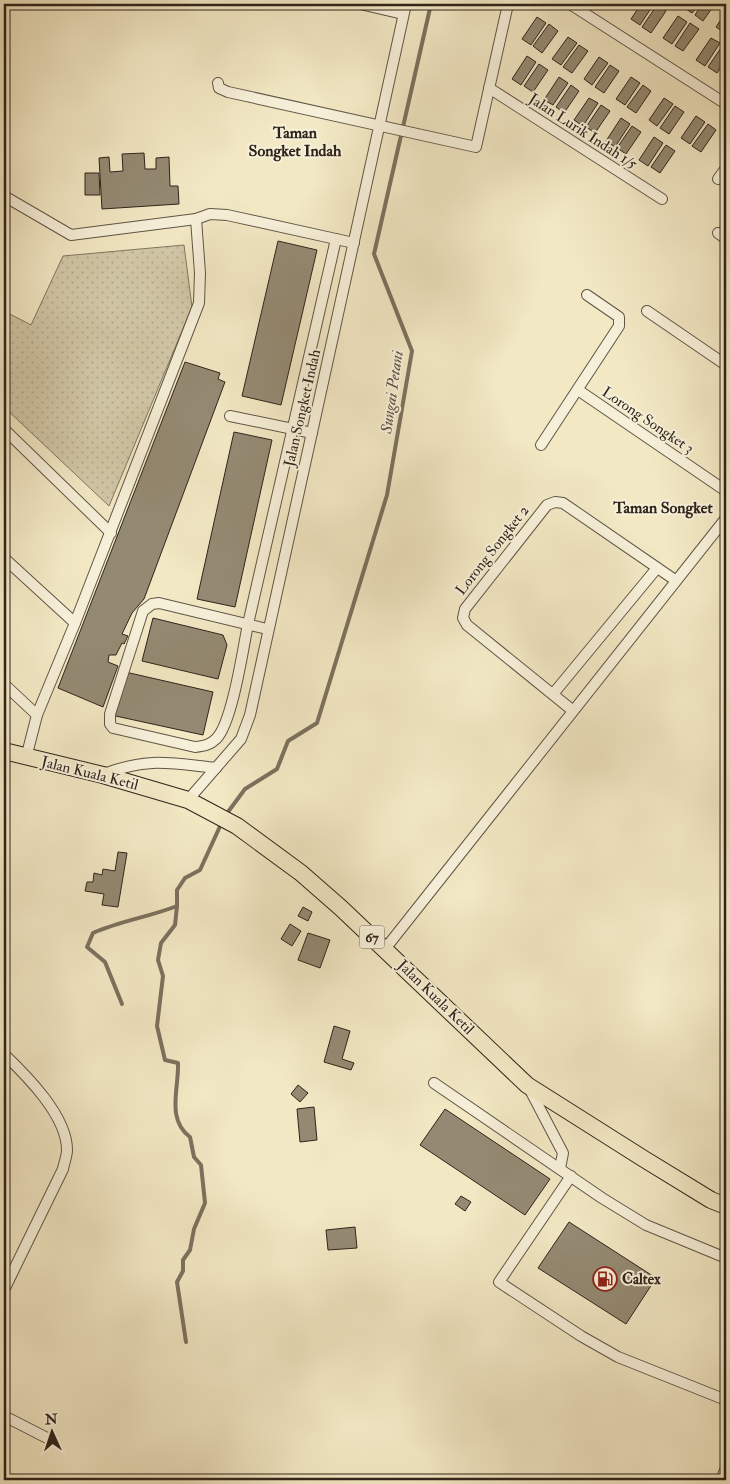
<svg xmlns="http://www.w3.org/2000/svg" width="730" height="1484" viewBox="0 0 730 1484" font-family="'IM FELL Double Pica',serif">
  <defs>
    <pattern id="grass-dots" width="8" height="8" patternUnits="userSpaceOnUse" patternTransform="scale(1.25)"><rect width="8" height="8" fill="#d1c7a7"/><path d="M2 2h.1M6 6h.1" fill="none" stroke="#b4ab8f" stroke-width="1.8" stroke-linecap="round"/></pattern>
  </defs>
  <rect width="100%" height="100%" fill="#f2e8c4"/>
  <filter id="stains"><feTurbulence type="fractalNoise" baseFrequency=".004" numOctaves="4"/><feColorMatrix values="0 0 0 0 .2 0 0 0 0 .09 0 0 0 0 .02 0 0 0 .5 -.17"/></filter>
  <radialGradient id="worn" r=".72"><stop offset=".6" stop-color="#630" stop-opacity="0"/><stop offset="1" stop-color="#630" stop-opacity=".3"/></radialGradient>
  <polygon fill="url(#grass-dots)" stroke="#807661" points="184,245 192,307 109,506 4,407 4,311 31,325 63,256"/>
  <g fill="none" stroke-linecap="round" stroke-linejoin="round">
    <g stroke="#7c715e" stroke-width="4">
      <polyline points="225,816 245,789 277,769 288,741 317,723 387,495 412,351 374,254 431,4"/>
      <path d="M 177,906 L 175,925 L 161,943 L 158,960 L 163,976 L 157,1026 L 165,1060 L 178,1063 C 179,1089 166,1119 190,1137 L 194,1157 L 201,1165 L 205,1203 L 194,1229 L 190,1250 L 183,1260 L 183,1271 L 177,1282 L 186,1342"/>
      <path d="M 122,1004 L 105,962 L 87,947 L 93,933 C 120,921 149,917 177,906 L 177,890 L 185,878 L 200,870 L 222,822"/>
    </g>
  </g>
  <g fill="#948a73" stroke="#2f241b">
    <polygon points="641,4 654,4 640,25 631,19"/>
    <polygon points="686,4 699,4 692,13 683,7"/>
    <polygon points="702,4 715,4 703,21 695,15"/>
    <polygon points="657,5 666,11 651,33 642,27"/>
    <polygon points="726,12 726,31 725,33 716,27"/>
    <polygon points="678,16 687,22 672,44 663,38"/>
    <polygon points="537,17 546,23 531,45 522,39"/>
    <polygon points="690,23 699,29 683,51 675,46"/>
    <polygon points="549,24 558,31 542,53 533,46"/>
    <polygon points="568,37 577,43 561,65 552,59"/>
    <polygon points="711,38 720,43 705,66 696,60"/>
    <polygon points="579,45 588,51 572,73 563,67"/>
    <polygon points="723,45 726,47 726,59 717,73 708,67"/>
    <polygon points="527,56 536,62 521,85 512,79"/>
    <polygon points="599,57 608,63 592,85 584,79"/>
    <polygon points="539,64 548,70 533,92 524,86"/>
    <polygon points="610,65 619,71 604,93 595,87"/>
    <polygon points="559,77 568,83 553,105 544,100"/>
    <polygon points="631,77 640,83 625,105 616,99"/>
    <polygon points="571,85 579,91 564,113 556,107"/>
    <polygon points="643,85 651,91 636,113 627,107"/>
    <polygon points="589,98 598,103 583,126 574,120"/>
    <polygon points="664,98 673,104 657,126 649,120"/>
    <polygon points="601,105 610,111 595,133 586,127"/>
    <polygon points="675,106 684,112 669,134 660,128"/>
    <polygon points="696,116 705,122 690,144 681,138"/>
    <polygon points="621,118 630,124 615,147 606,141"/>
    <polygon points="708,124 716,130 701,152 692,146"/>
    <polygon points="632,126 641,132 626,154 617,148"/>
    <polygon points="654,137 663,143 648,166 639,160"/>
    <polygon points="666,145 675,151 660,173 651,167"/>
    <polygon points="144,153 145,169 156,169 156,158 169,157 170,186 178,186 179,204 102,209 99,158 109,157 110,172 123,171 122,154"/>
    <polygon points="85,173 99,173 100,195 85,195"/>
    <polygon points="278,241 317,250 281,405 242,396"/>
    <polygon points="185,362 220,373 218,379 225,382 144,599 132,613 122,634 128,636 124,644 122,643 116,655 109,655 108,662 118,666 103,707 58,688"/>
    <polygon points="234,432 272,440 235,607 197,599"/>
    <polygon points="153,618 223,635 227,645 218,679 142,661"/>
    <polygon points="121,671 213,692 203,735 111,715"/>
    <polygon points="118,852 127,853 118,907 102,905 104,894 85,891 87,882 93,882 94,873 102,875 103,869 115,871"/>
    <polygon points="303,907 312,912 308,921 298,916"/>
    <polygon points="290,924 301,931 292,946 281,939"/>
    <polygon points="308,933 330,940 320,968 298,960"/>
    <polygon points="334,1026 350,1031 342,1059 354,1063 351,1070 324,1062"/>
    <polygon points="298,1085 308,1093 300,1102 291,1094"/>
    <polygon points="314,1107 317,1140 300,1142 297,1109"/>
    <polygon points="445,1109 550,1179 525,1215 420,1145"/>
    <polygon points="461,1196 471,1202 465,1211 455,1204"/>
    <polygon points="569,1222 656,1278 626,1324 538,1268"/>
    <polygon points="355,1227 357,1248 328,1250 326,1230"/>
  </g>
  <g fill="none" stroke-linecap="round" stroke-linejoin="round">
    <g stroke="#605545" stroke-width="12">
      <g id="minor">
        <polyline points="360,4 403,14"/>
        <polyline points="570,4 726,104"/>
        <polyline points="218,83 219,88 228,92 476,147 508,4"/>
        <polyline points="489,88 662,199"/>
        <polyline points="718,179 726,168"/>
        <polyline points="4,196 71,235 196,219 210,214 227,215 354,243"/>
        <polyline points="718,233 726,239"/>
        <polyline points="647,311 726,365"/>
        <polyline points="578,390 726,491"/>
        <polyline points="230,416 312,433"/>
        <polyline points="4,429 111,533"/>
        <polyline points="541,445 619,326 619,317 587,295"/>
        <polyline points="4,558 75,623"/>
        <path d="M 267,629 L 159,603 L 152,604 L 143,611 L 110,714 L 110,724 L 113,728 L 195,747 C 204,746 210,745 216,739 C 232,724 243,649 248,624 L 336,239"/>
        <polyline points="4,684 37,715"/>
        <polyline points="553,694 657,568"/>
        <polyline points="572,710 467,625 463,618 465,609 547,505 555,502 563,503 675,580"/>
        <polyline points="26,758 37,715 75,623 199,303 200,273 196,219"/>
        <path d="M 104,774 C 148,757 170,763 216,768"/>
        <polyline points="188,800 241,739 250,715 406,4"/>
        <polyline points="385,949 726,518"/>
        <path d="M 4,1054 C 27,1076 67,1116 67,1150 C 67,1156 64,1163 63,1169 L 4,1290"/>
        <polyline points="434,1083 602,1198 646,1225 726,1258"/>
        <polyline points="529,1088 563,1153 560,1168"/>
        <polyline points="571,1176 499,1282 581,1336 618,1357 726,1400"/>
        <polyline points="4,1416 49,1439"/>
        <polyline points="721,1480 726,1468"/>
      </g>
    </g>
    <g stroke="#2f241b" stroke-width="18">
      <polyline id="primary" points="4,751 103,775 188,800 237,826 301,873 341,908 527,1085 644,1159 711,1200 726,1206"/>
    </g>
    <use href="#minor" stroke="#f7f0d9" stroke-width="10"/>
    <use href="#primary" stroke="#f2e8c4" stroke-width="16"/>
  </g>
  <defs>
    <g id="fuel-ring" transform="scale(1.25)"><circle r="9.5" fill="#f7f0d9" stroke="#8f2418" stroke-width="1.5"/><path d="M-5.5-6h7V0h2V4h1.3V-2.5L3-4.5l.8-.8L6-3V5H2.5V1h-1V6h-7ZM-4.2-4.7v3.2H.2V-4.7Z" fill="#8f2418"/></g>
  </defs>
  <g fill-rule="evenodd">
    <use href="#fuel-ring" x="605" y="1279"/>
  </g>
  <g text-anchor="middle" stroke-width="4" stroke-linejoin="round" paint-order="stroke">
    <rect fill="#f7f0d9" stroke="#6b6154" stroke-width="1" x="359.5" y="925.5" width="25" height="23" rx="4"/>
    <g font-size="14" font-weight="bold" fill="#2f241b">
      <text x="372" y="942">67</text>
    </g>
    <g font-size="15" fill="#2f241b" stroke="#f7f0d9">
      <text transform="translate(583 131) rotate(33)" y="5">Jalan Lurik Indah 1/5</text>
      <text transform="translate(302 408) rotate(-77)" y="5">Jalan Songket Indah</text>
      <text transform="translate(648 420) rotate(34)" y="5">Lorong Songket 3</text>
      <text transform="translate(492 550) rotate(-52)" y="5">Lorong Songket 2</text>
      <text transform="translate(90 773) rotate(14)" y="5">Jalan Kuala Ketil</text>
      <text transform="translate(436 997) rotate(44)" y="5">Jalan Kuala Ketil</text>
    </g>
    <g font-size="15" font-weight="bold" fill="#2f241b" stroke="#f7f0d9" text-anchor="start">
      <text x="622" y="1284">Caltex</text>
    </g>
    <g font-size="16" font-weight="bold" fill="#2f241b" stroke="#f7f0d9">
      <text x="295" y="138">Taman<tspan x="295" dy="18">Songket Indah</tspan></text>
      <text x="663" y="513">Taman Songket</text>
    </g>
    <g font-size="16" font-style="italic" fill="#5c5142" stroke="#f7f0d9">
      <text transform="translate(391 392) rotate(-82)" y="6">Sungai Petani</text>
    </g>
  </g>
  <rect width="730" height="1484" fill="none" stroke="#f2e8c4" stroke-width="20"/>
  <rect x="5" y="5" width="720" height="1474" fill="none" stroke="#2f241b" stroke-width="2.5"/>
  <rect x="10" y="10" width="710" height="1464" fill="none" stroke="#2f241b"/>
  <g transform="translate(52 1432) rotate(357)" stroke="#f7f0d9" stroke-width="4" paint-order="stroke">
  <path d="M0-4L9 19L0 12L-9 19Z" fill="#2f241b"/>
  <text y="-8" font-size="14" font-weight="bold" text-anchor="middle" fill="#2f241b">N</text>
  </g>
  <rect width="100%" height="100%" filter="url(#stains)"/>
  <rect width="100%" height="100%" fill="url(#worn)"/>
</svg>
